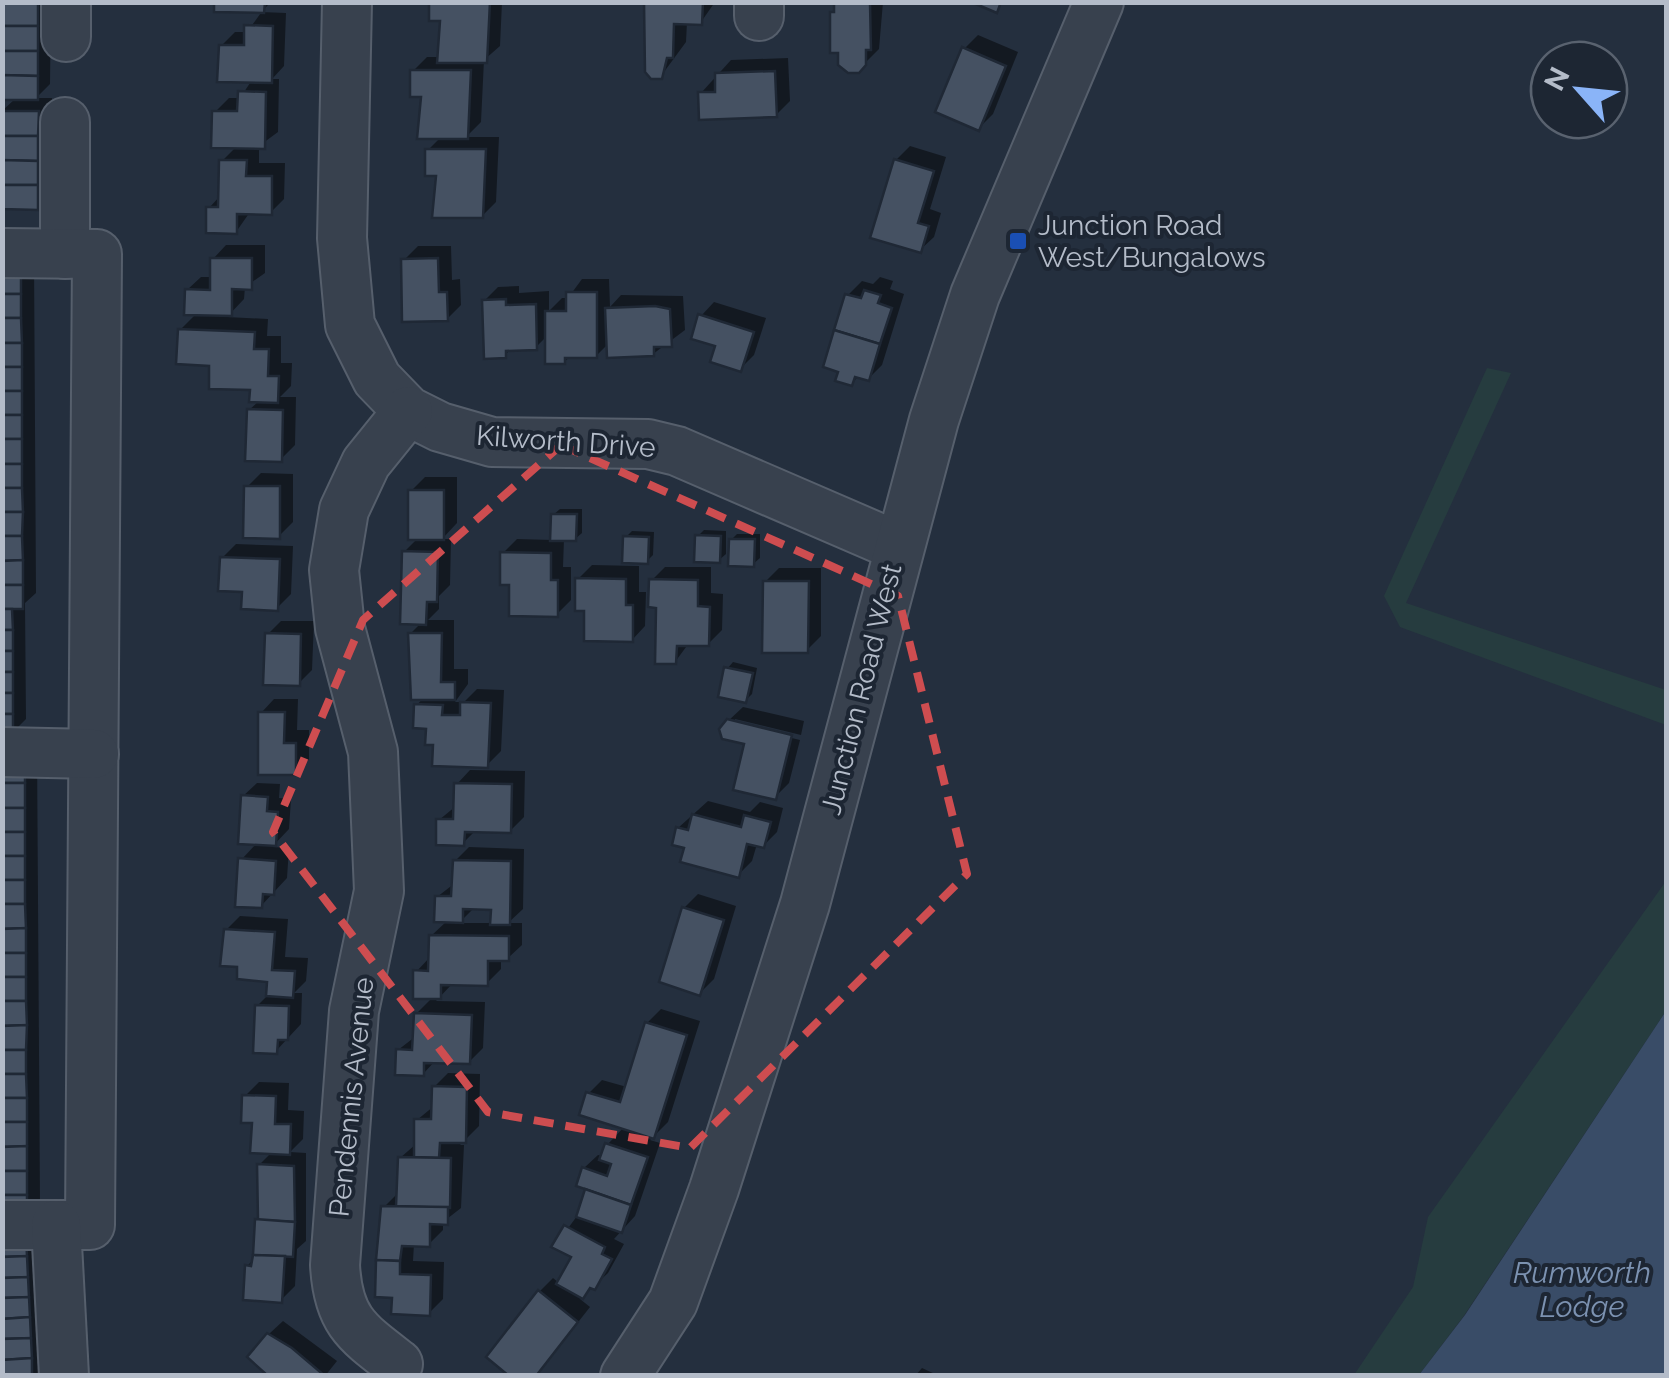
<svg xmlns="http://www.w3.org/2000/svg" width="1669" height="1378" viewBox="0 0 1669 1378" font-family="Raleway,sans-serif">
  <rect width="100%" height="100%" fill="#242f3e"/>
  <g fill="#263c3f">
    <polygon points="1487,368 1511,373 1406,603 1666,690 1666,725 1400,627 1384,596"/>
    <polygon points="1666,881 1666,1011 1463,1317 1419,1375 1354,1375 1413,1287 1428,1217"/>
  </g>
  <polygon fill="#394c67" points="1666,1011 1666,1375 1419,1375 1465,1315"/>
  <g fill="#0007" fill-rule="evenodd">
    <polygon points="2,2 51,2 50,84 36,98 52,98 50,194 37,207 2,111 16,98"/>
    <polygon points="217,2 271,2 261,12 286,13 284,66 272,79 279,79 278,132 259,146 259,163 285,163 284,199 271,212 250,212 236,232 209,208 220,196 222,161 237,146 215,112 229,98 240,98 252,80 221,46 235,32 247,32 263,10"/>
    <polygon points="432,2 502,2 500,46 484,60 481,122 466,137 499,137 496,202 482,216 439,174 428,150 442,136 413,71 427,57 440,57 443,19"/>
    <polygon points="646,2 715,2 701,22 687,22 686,42 661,76"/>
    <polygon points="836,2 883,2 879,49 858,70"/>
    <polygon points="978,35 1018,52 993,114 979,128 964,49"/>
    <polygon points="788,58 790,101 776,115 701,93 731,60"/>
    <polygon points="910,146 946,157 930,209 941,213 934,237 920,250 896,160"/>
    <polygon points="226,245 265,245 265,273 245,287 244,299 227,317 268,319 267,336 281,336 281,363 292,363 291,386 280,397 296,397 295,445 281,459 249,410 260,400 252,388 212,363 180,330 197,313 187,290 201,277 212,277 213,259"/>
    <polygon points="418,246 451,246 452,280 460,279 461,305 447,319 404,260"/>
    <polygon points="2,257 34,257 36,593 25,603 26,719 12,733"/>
    <polygon points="880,277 893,281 890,289 904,294 882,365 868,379 859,376 852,383 848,295 862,281 873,284"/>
    <polygon points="582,279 609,279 610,307 621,295 683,296 685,330 653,354 609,343 596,356 571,356 564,362 548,335 536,347 512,348 505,355 484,301 498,287 519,286 519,293 549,291 549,311 562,298 568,298"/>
    <polygon points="714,302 766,318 754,355 740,369 718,345 701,316"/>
    <polygon points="261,473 293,474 293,522 279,536 247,487"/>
    <polygon points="425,477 457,477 457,523 442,539 451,539 450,585 439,596 439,609 428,620 454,620 454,669 468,669 468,684 455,702 464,702 477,689 504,690 501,751 487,765 435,743 417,705 424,697 410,634 422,622 404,552 419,537 411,491"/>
    <polygon points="560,509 582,509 582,533 575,539 564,539 563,567 571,567 571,600 557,614 512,583 503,553 517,539 553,540 553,515"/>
    <polygon points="704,530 726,531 726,554 719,560 698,536"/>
    <polygon points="632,531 654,532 653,555 647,561 626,537"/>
    <polygon points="737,534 760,534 760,558 753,564 731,540"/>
    <polygon points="236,544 293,546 291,594 277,608 244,589 222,558"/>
    <polygon points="592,565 639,566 639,592 646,592 645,626 632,640 587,609 578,579"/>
    <polygon points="665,567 711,567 711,593 723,594 722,630 708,644 689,643 675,662 651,581"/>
    <polygon points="779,568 821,568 821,636 807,650 765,582"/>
    <polygon points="281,621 314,621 312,670 298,684 267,635"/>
    <polygon points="733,662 757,668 752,694 746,700 727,669"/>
    <polygon points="274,699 298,699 297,730 309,730 309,759 295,773 261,713"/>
    <polygon points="743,707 804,721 801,735 735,719 735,724 800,740 789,783 775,797 747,742 728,721"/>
    <polygon points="2,746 37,746 40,1203 26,1217"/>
    <polygon points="470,770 525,771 524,817 510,831 476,830 463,843 439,820 456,806 457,784"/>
    <polygon points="257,783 280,784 279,798 291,799 289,829 272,847 289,848 287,878 261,906 241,860 258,842 243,796"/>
    <polygon points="708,801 750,812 760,802 783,808 777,832 763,846 757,844 752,861 738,875 687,846 678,828"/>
    <path d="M 469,847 L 524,849 L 523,909 L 508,923 L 522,923 L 522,945 L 508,958 L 501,958 L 501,969 L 487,983 L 453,983 L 436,1001 L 485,1002 L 483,1048 L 469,1062 L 436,1060 L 423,1074 L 398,1050 L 416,1036 L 416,1014 L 434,996 L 416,972 L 431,956 L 431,936 L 448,920 L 437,897 L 455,883 L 455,861 ZM 475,907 L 493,908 L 492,923 L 459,923 Z"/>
    <polygon points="698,894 736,906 714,979 700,993 684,908"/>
    <polygon points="240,916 288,919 285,957 308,958 306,981 294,993 302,993 301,1024 276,1051 257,1006 269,994 270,980 240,965 226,930"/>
    <polygon points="661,1009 700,1021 668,1122 650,1140 660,1143 635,1216 614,1239 624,1244 608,1273 580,1299 590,1307 539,1372 539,1292 553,1278 559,1283 574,1256 555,1246 580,1212 588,1188 584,1168 598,1155 603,1156 608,1144 624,1127 589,1093 602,1080 627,1087 647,1023"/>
    <polygon points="448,1073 480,1074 479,1126 460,1145 464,1145 461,1208 443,1222 443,1230 429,1244 414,1244 413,1261 444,1262 443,1299 429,1313 394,1295 377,1295 379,1223 384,1207 398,1193 400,1158 416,1144 417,1120 434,1106 434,1087"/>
    <polygon points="259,1082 289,1083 288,1110 304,1111 303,1139 290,1152 306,1153 306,1241 297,1249 295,1286 281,1300 247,1266 254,1259 261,1217 259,1165 272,1152 245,1096"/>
    <polygon points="39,1223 46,1376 2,1376 2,1224"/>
    <polygon points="283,1321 337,1361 325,1376 270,1376 269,1334"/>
    <polygon points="922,1368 935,1374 935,1376 915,1376"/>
  </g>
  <g fill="#455162" stroke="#1f2835" stroke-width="2.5">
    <rect x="2" y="2" width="36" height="24"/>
    <polygon points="214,2 265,2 264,13 214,12"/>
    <polygon points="429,2 490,2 487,63 437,63 440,21 429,21"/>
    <polygon points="644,2 703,2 702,25 674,24 673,58 667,58 662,79 651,79 645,72"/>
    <polygon points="834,2 870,2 871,50 866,50 866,65 859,73 848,73 838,65 838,53 830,53 830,12 834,12"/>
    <polygon points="971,2 1001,2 997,13"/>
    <polygon points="244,25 273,26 272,83 217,82 219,45 244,45"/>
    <rect x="2" y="26" width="36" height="25"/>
    <polygon points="962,47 1006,66 979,131 935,112"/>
    <polygon points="2,51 38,51 38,76 2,75"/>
    <polygon points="410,70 471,70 468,139 417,139 421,97 410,97"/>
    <polygon points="775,71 777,117 699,120 698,92 715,92 715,73"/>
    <polygon points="2,75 38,76 38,100 2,100"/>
    <polygon points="238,91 266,92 265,149 211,148 212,111 237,111"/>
    <polygon points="2,111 39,111 38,136 2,136"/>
    <polygon points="2,136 38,136 38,161 2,160"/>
    <polygon points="425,149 486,149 483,218 432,218 436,176 425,176"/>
    <polygon points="894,159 934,171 918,223 929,226 921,253 870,238"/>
    <polygon points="2,160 38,161 38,185 2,185"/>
    <polygon points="219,160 247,160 246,176 272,176 272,215 237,214 237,234 206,233 206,207 218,207"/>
    <polygon points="2,185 38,185 38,210 2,209"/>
    <polygon points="210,258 252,258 252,290 232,289 232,316 184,315 185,289 210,290"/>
    <polygon points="438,258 439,292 447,292 448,321 402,322 401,259"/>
    <rect x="2" y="270" width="19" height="24"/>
    <polygon points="864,290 881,295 878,303 892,308 880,344 834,330 845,294 861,298"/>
    <polygon points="566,292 597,292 597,358 565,358 565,364 545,364 545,311 566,311"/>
    <rect x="2" y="294" width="19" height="24"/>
    <polygon points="506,299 506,305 536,304 537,350 506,351 506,358 484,359 482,300"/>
    <polygon points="655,306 670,309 672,347 654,347 654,356 607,358 605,308"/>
    <polygon points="698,314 754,332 741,372 710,362 715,346 691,339"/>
    <polygon points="2,318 21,318 22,343 2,343"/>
    <polygon points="178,329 255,332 254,349 269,349 268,376 279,376 278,403 249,402 250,390 209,389 209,366 176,364"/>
    <polygon points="834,330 880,344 869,381 855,377 852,386 835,381 838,372 823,367"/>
    <rect x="2" y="343" width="20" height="24"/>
    <rect x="2" y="367" width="20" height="24"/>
    <rect x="2" y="391" width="20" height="24"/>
    <polygon points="247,409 283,410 282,462 245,461"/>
    <rect x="2" y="415" width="20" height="24"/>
    <rect x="2" y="439" width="20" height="25"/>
    <rect x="2" y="464" width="20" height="24"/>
    <polygon points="244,486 280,486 280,539 243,538"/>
    <polygon points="2,488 22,488 23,512 2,512"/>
    <rect x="408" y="490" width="36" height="50"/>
    <polygon points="2,512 23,512 22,536 2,536"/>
    <polygon points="551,514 577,514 576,541 550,541"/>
    <polygon points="695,535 721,536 720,563 694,562"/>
    <polygon points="2,536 22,536 23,560 2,561"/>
    <polygon points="623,536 649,537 648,564 622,563"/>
    <polygon points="729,539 755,539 754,567 728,566"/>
    <polygon points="402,551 438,552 437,602 427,602 426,625 400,624"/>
    <polygon points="500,552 551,553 551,580 558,580 558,617 509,616 509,585 500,585"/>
    <polygon points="220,557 280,559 278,611 241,609 242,592 218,591"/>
    <polygon points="23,560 23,585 2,585 2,561"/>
    <polygon points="575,578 626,579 626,605 633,605 633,642 584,641 584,611 575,611"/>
    <polygon points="649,579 698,580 698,606 710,607 709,646 677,646 676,664 655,664 656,608 648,607"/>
    <polygon points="763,581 809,581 808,653 762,653"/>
    <rect x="2" y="585" width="21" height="24"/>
    <polygon points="2,609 12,609 13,630 2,630"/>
    <rect x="2" y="630" width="11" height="21"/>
    <polygon points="265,633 301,634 300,686 263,685"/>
    <polygon points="408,633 442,633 441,682 455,682 455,700 411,700"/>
    <rect x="2" y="651" width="11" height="21"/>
    <polygon points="724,667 753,673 746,703 718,697"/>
    <rect x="2" y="672" width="11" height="21"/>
    <rect x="2" y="693" width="11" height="21"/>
    <polygon points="460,702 491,703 488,768 432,766 433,745 425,745 426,729 413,728 414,704 443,705 442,715 460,715"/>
    <polygon points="258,712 285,712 284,743 296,743 296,775 258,775"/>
    <rect x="2" y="714" width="11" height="21"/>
    <polygon points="727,719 792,735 776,800 733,790 744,744 722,739 719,729"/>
    <rect x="2" y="759" width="23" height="24"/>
    <rect x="2" y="783" width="23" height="25"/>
    <polygon points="454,783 512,784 511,833 465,832 464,846 436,845 436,819 453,819"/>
    <polygon points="241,795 268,797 267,811 278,812 276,846 238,844"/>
    <rect x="2" y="808" width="23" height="24"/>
    <polygon points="692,814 741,827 744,815 771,822 764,848 747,844 739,878 680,862 684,848 672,845 676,827 688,830"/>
    <rect x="2" y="832" width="23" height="24"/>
    <rect x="2" y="856" width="23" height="24"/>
    <polygon points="238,858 276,861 274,895 263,894 262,908 235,907"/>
    <polygon points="453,860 511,861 510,925 490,925 491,910 463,909 463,923 434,922 435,896 451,896"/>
    <rect x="2" y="880" width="23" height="24"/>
    <polygon points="2,904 25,904 26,928 2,929"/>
    <polygon points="682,907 724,920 700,996 659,982"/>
    <polygon points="26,928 26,953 2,953 2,929"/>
    <polygon points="224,929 275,932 272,970 295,971 293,998 266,996 267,982 237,979 237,967 220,966"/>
    <polygon points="429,935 509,936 509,961 488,961 488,986 441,985 441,999 413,999 413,970 428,971"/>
    <rect x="2" y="953" width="24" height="24"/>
    <rect x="2" y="977" width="24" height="24"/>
    <polygon points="2,1001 26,1001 27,1025 2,1026"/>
    <polygon points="255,1005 289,1006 288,1040 278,1040 277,1054 253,1053"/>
    <polygon points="414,1013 472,1015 470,1064 424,1063 424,1076 395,1075 396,1049 412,1050"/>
    <polygon points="645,1022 687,1035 654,1139 579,1115 586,1092 620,1102"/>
    <polygon points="27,1025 26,1050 2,1050 2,1026"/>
    <rect x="2" y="1050" width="24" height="24"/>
    <polygon points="2,1074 26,1074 27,1098 2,1098"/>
    <polygon points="432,1086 467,1087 466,1143 440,1143 439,1158 414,1157 414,1119 431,1119"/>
    <polygon points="242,1095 276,1096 275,1124 291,1124 290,1155 250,1153 252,1123 241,1123"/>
    <rect x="2" y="1098" width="25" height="24"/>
    <polygon points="2,1122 27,1122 27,1146 2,1147"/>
    <polygon points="605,1143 648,1157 631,1205 576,1186 582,1167 607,1176 611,1164 599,1160"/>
    <polygon points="27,1146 27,1171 2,1171 2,1147"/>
    <polygon points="398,1157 451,1158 450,1208 396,1206"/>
    <polygon points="257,1164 294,1166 295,1222 258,1220"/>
    <rect x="2" y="1171" width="25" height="24"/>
    <polygon points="585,1189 631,1205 622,1233 576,1217"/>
    <rect x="2" y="1195" width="25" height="24"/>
    <polygon points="381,1206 448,1207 448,1225 430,1224 430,1247 402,1246 400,1261 376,1260"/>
    <polygon points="255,1219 295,1222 293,1257 253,1255"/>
    <polygon points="564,1225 605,1247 602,1254 612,1259 595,1290 590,1288 583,1299 556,1284 571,1257 551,1247"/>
    <polygon points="26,1236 27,1256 2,1257 2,1237"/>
    <polygon points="253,1255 285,1256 282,1303 243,1300 245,1265 251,1266"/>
    <polygon points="27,1256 28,1277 2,1278 2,1257"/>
    <polygon points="376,1260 400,1261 400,1274 431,1275 430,1316 391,1314 392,1298 375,1297"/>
    <polygon points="28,1277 29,1297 2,1298 2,1278"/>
    <polygon points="538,1290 578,1322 536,1376 509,1376 486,1357"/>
    <polygon points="29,1297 30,1317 2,1319 2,1298"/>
    <polygon points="30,1317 31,1338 2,1339 2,1319"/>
    <polygon points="267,1333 292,1348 325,1376 268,1376 247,1357"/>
    <polygon points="31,1338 32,1358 2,1360 2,1339"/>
    <polygon points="32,1358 32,1376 2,1376 2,1360"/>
  </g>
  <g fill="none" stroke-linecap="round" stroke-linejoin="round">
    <g stroke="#565f6c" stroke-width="52">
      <g id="minor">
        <polyline points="347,2 342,238 350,325 377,379 408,411 440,427 492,442 648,444 677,451 897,546"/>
        <polyline points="759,16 759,2"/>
        <polyline points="66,37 66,2"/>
        <polyline points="65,122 65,254"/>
        <polyline points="2,253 97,254 90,1225 2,1225"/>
        <polyline points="2,752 94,754"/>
        <polyline points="56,1225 64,1376"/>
        <path d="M 398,1364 C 356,1332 338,1320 335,1265 L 354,1011 L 379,891 L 373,752 L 340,628 L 334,570 L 344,510 L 366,463 L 408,411"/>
        <polyline points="625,1376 673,1302 714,1189 805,904 934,420 975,295 1099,2"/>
      </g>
    </g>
    <use href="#minor" stroke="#38414e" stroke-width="48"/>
  </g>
  <path fill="none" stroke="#ce4d50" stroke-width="8" stroke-dasharray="20 12" stroke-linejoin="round" d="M 561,445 L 898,596 L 967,874 L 690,1148 L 488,1112 L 273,832 L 363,620 Z"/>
  <rect fill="#1a4fb4" stroke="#1d2633" stroke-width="4" x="1008" y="231" width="20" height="20" rx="5"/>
  <g text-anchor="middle" stroke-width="8" stroke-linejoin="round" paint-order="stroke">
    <g font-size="28" fill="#b4bcc9" stroke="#1d2633" text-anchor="start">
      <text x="1038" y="235">Junction Road<tspan x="1038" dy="32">West/Bungalows</tspan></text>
    </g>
    <g font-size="28" fill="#b4bcc9" stroke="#1d2633">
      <text transform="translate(566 441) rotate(4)" y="10">Kilworth Drive</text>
      <text transform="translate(861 689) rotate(-76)" y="10">Junction Road West</text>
      <text transform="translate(351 1097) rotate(-84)" y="10">Pendennis Avenue</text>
    </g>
    <g font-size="30" font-style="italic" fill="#7c92b1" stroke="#1d2633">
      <text x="1582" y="1283">Rumworth<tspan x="1582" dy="34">Lodge</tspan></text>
    </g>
  </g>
  <rect width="1669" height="1378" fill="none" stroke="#b4bcc9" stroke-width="10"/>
  <g transform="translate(1579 90) rotate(297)"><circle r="48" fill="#1d2633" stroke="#59626f" stroke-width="2.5"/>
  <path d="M0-8L18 38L0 25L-18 38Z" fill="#8ab4f8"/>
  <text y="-15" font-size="28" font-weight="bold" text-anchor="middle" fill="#b4bcc9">N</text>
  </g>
</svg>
